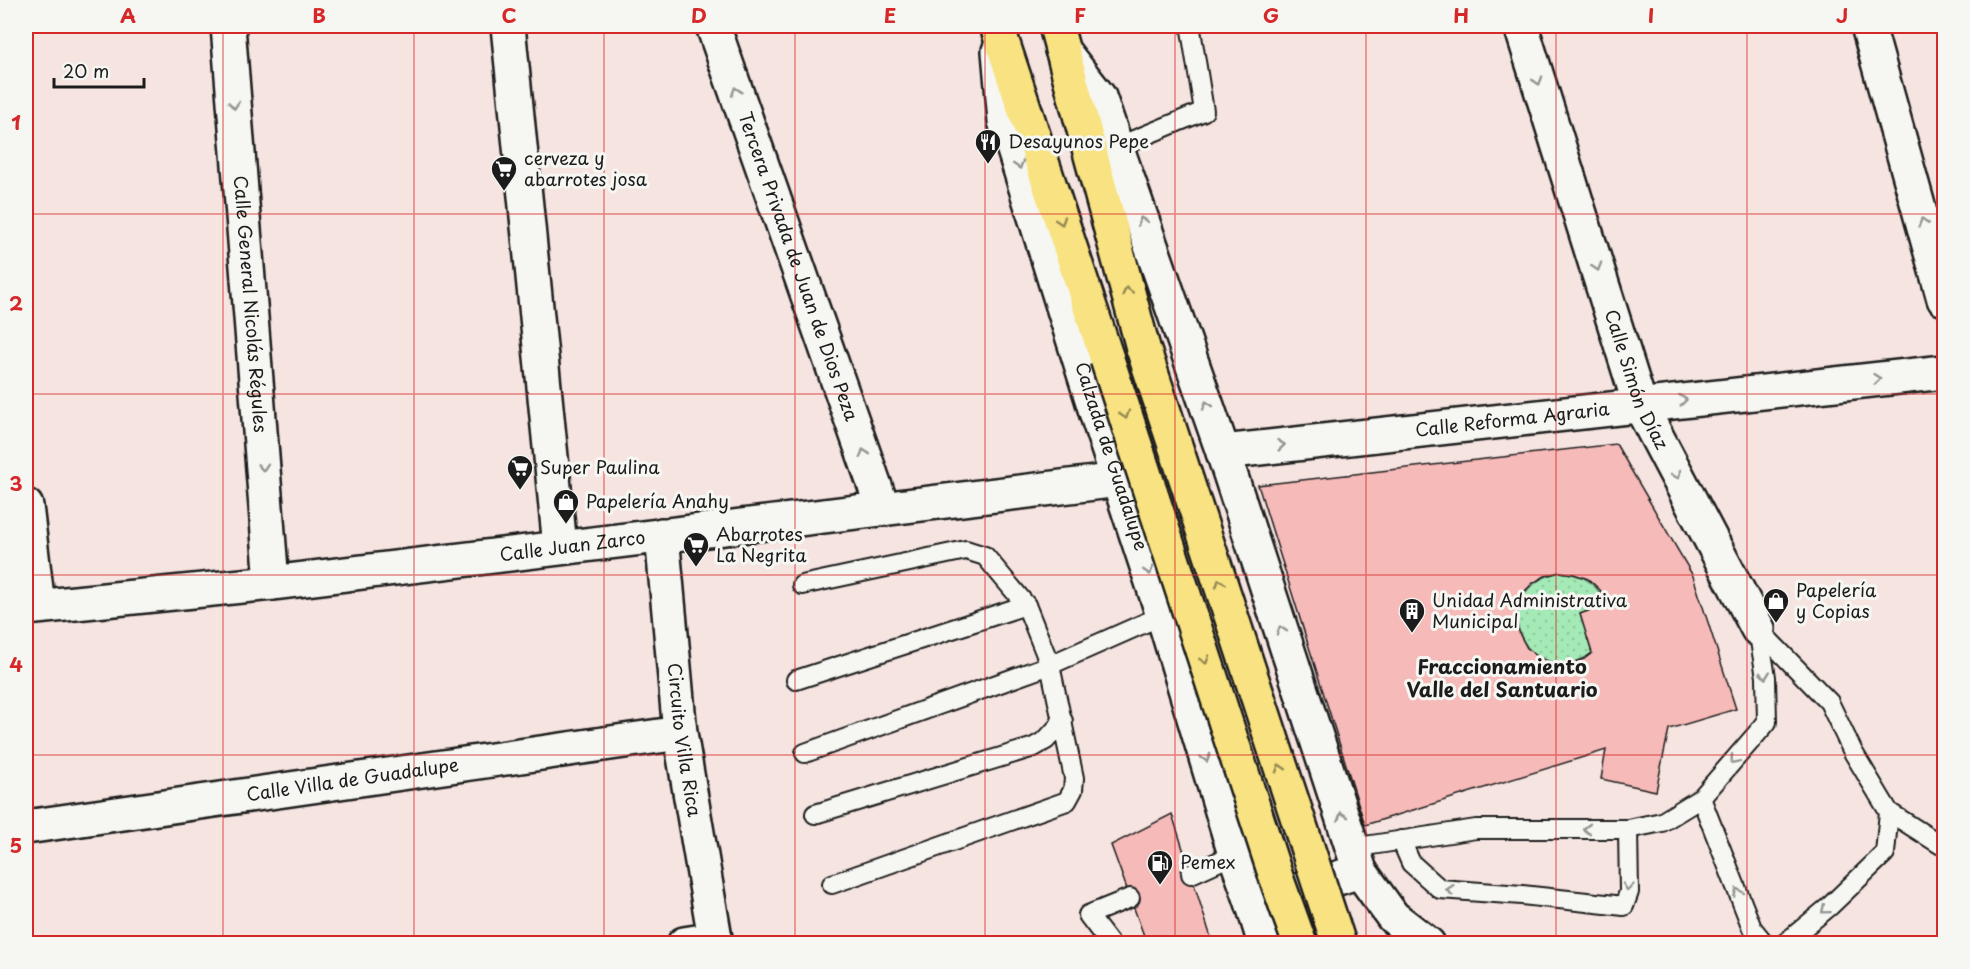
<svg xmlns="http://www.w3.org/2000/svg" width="1970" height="969" viewBox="0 0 1970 969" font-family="'Playpen Sans',sans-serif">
  <defs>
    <pattern id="grass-dots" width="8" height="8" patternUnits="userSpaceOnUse" patternTransform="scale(1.5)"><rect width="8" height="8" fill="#a4eab6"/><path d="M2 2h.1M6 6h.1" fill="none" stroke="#8dc89c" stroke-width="1.8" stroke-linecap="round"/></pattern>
  </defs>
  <rect width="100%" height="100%" fill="#f6e4e1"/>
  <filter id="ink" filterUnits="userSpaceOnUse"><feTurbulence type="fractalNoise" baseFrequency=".0167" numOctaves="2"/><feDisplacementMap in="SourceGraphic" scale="12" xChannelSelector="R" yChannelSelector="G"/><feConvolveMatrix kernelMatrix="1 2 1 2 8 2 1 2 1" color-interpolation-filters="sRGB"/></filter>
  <g filter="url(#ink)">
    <path fill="url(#grass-dots)" stroke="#608369" stroke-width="1.5" d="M 1560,572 C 1585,575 1595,582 1607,604 L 1580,614 L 1592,653 C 1532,698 1475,593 1560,572 Z"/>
    <g fill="#f6bab8" stroke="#1c1c1c" stroke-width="1.5" fill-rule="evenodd">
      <path d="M 1616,444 L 1693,576 L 1736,709 L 1669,729 L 1656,791 L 1601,779 L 1606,750 L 1365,825 L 1258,485 ZM 1560,572 L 1574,574 L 1588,579 L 1600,590 L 1607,604 L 1580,614 L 1592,653 L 1584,659 L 1569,664 L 1553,663 L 1538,657 L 1527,648 L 1520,635 L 1516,621 L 1518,607 L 1523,593 L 1533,583 L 1545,576 Z"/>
      <polygon points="1172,814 1213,944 1147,944 1111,845"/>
    </g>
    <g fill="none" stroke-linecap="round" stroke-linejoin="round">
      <g stroke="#1c1c1c" stroke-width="22">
        <g id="lane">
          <polyline points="1117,147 1204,111 1191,30 1189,26"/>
          <polyline points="802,585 966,550 985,556 1026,605 1050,665 805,753"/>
          <polyline points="1758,629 1829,702 1853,752 1889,812 1941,845"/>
          <polyline points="796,680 1026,605"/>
          <polyline points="1701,798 1752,928 1765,944"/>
          <polyline points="815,814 1034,747 1046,740 1063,721"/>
          <polyline points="1401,840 1411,863 1440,889 1522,895 1624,906 1629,892 1628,829"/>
          <polyline points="1352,848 1476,829 1628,829 1662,822 1701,798 1767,722 1766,677 1758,629"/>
          <polyline points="1191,874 1235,854"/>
          <polyline points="832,884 1067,801 1073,790 1074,778 1050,665 1163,615"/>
          <polyline points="1110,944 1088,915 1130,898"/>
          <polyline points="1784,944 1830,906 1885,853 1889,812"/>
        </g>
      </g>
      <g stroke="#1c1c1c" stroke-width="38">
        <g id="street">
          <path id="s1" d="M 228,26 L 272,583"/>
          <polyline points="508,26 560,547"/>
          <path id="s2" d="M 713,26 L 883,509"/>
          <path id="s3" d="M 1521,26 L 1640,405 L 1758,629"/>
          <polyline points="1868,26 1944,299"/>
          <path id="s4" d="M 999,51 L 1005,121 L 1097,415 L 1163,615 L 1235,854 L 1253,905 L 1360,871 L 1223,452 L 1099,97 L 1062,50"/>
          <path id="s5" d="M 1223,452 L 1944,372"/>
          <polyline points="26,506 38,606"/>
          <path id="s6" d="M 662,535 L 680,733 L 716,944"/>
          <path id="s7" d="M 26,608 L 272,583 L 1119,480"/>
          <path id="s8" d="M 26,827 L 680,733"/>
          <polyline points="684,944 715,939"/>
        </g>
      </g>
      <g stroke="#1c1c1c" stroke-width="38">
        <g id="secondary">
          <polyline points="1360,871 1393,917 1428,944"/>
          <polyline points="1253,905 1265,944"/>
        </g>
      </g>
      <g stroke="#1c1c1c" stroke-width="38">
        <g id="primary">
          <polyline points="997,26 1107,359"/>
          <polyline points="1056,26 1143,348"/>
        </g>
      </g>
      <use href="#lane" stroke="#f6f6f2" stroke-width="18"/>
      <use href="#street" stroke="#f6f6f2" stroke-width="33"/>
      <use href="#secondary" stroke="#f6f6f2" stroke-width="33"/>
      <use href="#primary" stroke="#f8e281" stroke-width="33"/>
      <g stroke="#1c1c1c" stroke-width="38" stroke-linecap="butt">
        <g id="primary-bridge">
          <polyline points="1143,348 1339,944"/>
          <polyline points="1107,359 1277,880 1300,944"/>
        </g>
      </g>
      <use href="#primary-bridge" stroke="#f8e281" stroke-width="33"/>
    </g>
    <defs><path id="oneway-chevron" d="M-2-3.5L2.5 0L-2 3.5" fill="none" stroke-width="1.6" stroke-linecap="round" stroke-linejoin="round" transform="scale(1.5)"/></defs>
    <g stroke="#949492">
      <use href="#oneway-chevron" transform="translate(1538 81) rotate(73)"/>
      <use href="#oneway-chevron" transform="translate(736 91) rotate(-109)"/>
      <use href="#oneway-chevron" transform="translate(234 105) rotate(86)"/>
      <use href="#oneway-chevron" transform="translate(1019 165) rotate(73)"/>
      <use href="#oneway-chevron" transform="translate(1142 221) rotate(-109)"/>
      <use href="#oneway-chevron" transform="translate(1923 222) rotate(-106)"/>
      <use href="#oneway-chevron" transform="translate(1597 267) rotate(73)"/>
      <use href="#oneway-chevron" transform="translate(1877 379) rotate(-6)"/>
      <use href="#oneway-chevron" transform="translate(1683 400) rotate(-6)"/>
      <use href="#oneway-chevron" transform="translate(1207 405) rotate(-109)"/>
      <use href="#oneway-chevron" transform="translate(1281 445) rotate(-6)"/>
      <use href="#oneway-chevron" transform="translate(864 453) rotate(-109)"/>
      <use href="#oneway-chevron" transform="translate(263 467) rotate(86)"/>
      <use href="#oneway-chevron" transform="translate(1677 475) rotate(62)"/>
      <use href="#oneway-chevron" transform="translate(1149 571) rotate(73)"/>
      <use href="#oneway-chevron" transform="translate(1281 630) rotate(-108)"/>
      <use href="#oneway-chevron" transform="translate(1765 675) rotate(84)"/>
      <use href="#oneway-chevron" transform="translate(1206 758) rotate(73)"/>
      <use href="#oneway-chevron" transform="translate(1734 760) rotate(131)"/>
      <use href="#oneway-chevron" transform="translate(1342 816) rotate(-108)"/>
      <use href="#oneway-chevron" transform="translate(1587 829) rotate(180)"/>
      <use href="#oneway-chevron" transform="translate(1628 887) rotate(95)"/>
      <use href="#oneway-chevron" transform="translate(1450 890) rotate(-175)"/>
      <use href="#oneway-chevron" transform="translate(1738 892) rotate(-111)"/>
      <use href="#oneway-chevron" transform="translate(1825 910) rotate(140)"/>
    </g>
    <g stroke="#958954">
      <use href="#oneway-chevron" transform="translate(1061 221) rotate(72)"/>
      <use href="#oneway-chevron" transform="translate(1127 291) rotate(-105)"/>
      <use href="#oneway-chevron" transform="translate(1125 415) rotate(72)"/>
      <use href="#oneway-chevron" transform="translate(1220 583) rotate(-108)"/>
      <use href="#oneway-chevron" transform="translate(1205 660) rotate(72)"/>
      <use href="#oneway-chevron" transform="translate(1280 768) rotate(-108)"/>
    </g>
  </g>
  <path fill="none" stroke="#d62828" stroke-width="1.5" stroke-opacity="0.55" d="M 223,26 L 223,944M 414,26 L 414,944M 604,26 L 604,944M 795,26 L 795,944M 985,26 L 985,944M 1175,26 L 1175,944M 1366,26 L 1366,944M 1556,26 L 1556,944M 1747,26 L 1747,944M 26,214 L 1944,214M 26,394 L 1944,394M 26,575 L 1944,575M 26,755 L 1944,755"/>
  <defs>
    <g id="restaurant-pin" transform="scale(1.35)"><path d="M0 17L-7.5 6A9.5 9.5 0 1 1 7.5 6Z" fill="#1c1c1c" stroke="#f6f6f2"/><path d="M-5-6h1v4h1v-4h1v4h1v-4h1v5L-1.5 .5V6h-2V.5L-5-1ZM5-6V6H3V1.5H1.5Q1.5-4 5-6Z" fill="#fff"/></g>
    <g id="supermarket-pin" transform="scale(1.35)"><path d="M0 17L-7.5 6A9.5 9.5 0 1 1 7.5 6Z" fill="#1c1c1c" stroke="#f6f6f2"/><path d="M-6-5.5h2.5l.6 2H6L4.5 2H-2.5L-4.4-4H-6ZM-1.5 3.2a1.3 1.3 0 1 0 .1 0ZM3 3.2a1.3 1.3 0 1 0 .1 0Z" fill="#fff"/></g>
    <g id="shop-pin" transform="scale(1.35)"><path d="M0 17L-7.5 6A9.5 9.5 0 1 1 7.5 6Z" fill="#1c1c1c" stroke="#f6f6f2"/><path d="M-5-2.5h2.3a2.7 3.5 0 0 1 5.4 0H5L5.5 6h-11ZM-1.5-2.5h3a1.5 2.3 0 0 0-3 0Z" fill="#fff"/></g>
    <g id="building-pin" transform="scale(1.35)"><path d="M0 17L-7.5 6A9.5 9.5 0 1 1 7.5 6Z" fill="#1c1c1c" stroke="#f6f6f2"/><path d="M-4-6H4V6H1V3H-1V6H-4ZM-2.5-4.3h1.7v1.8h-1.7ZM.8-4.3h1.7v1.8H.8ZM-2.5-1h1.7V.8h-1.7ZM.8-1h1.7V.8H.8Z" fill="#fff"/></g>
    <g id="fuel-pin" transform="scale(1.35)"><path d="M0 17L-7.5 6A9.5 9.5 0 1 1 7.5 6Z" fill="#1c1c1c" stroke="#f6f6f2"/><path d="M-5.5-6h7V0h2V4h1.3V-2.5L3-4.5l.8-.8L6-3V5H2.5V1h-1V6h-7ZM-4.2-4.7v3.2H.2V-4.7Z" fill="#fff"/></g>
  </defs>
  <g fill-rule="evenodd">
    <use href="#restaurant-pin" x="988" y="142"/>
    <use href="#supermarket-pin" x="504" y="169"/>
    <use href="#supermarket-pin" x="520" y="468"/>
    <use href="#shop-pin" x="566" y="502"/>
    <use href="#supermarket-pin" x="696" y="545"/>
    <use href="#shop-pin" x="1776" y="601"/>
    <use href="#building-pin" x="1412" y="611"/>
    <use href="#fuel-pin" x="1160" y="863"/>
  </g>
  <g text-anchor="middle" stroke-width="6" stroke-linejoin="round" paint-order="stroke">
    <g font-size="18" fill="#1c1c1c" stroke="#f6f6f2" text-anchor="start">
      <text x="1008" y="148">Desayunos Pepe</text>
      <text x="524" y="165">cerveza y<tspan x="524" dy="21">abarrotes josa</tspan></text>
      <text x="540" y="474">Super Paulina</text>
      <text x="586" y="508">Papelería Anahy</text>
      <text x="716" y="541">Abarrotes<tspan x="716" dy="21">La Negrita</tspan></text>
      <text x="1796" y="597">Papelería<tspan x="1796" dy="21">y Copias</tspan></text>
      <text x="1432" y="607">Unidad Administrativa<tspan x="1432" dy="21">Municipal</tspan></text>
      <text x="1180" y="869">Pemex</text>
    </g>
    <g font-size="18" fill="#1c1c1c" stroke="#f6f6f2">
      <text dy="6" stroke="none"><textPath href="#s2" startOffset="255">Tercera Privada de Juan de Dios Peza</textPath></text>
      <text dy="6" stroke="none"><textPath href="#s1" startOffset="279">Calle General Nicolás Régules</textPath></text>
      <text dy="6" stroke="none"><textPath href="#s3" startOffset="372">Calle Simón Díaz</textPath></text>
      <text dy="6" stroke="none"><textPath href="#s5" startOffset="291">Calle Reforma Agraria</textPath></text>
      <text dy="6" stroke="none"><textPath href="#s4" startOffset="422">Calzada de Guadalupe</textPath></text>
      <text dy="6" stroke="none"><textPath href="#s7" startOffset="550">Calle Juan Zarco</textPath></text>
      <text dy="6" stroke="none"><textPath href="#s6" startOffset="206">Circuito Villa Rica</textPath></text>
      <text dy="6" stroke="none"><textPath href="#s8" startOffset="330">Calle Villa de Guadalupe</textPath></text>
    </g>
    <g font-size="20" font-weight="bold" fill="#1c1c1c" stroke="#f6f6f2">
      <text x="1502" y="674">Fraccionamiento<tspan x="1502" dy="23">Valle del Santuario</tspan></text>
    </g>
  </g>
  <rect width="1970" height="969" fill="none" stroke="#f6f6f2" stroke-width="66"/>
  <path d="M54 78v9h90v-9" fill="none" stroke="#1c1c1c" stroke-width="3"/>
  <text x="63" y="78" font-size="18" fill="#1c1c1c" stroke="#f6f6f2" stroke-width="4.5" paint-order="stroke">20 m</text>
  <rect x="33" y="33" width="1904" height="903" fill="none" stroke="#d62828" stroke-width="2"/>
  <g font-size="20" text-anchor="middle" font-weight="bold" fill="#d62828">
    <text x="128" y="23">A</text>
    <text x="319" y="23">B</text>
    <text x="509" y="23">C</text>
    <text x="699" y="23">D</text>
    <text x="890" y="23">E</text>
    <text x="1080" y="23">F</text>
    <text x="1271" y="23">G</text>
    <text x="1461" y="23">H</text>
    <text x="1651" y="23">I</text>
    <text x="1842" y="23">J</text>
    <text x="16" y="130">1</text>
    <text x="16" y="311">2</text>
    <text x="16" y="491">3</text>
    <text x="16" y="672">4</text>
    <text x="16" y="853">5</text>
  </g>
</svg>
